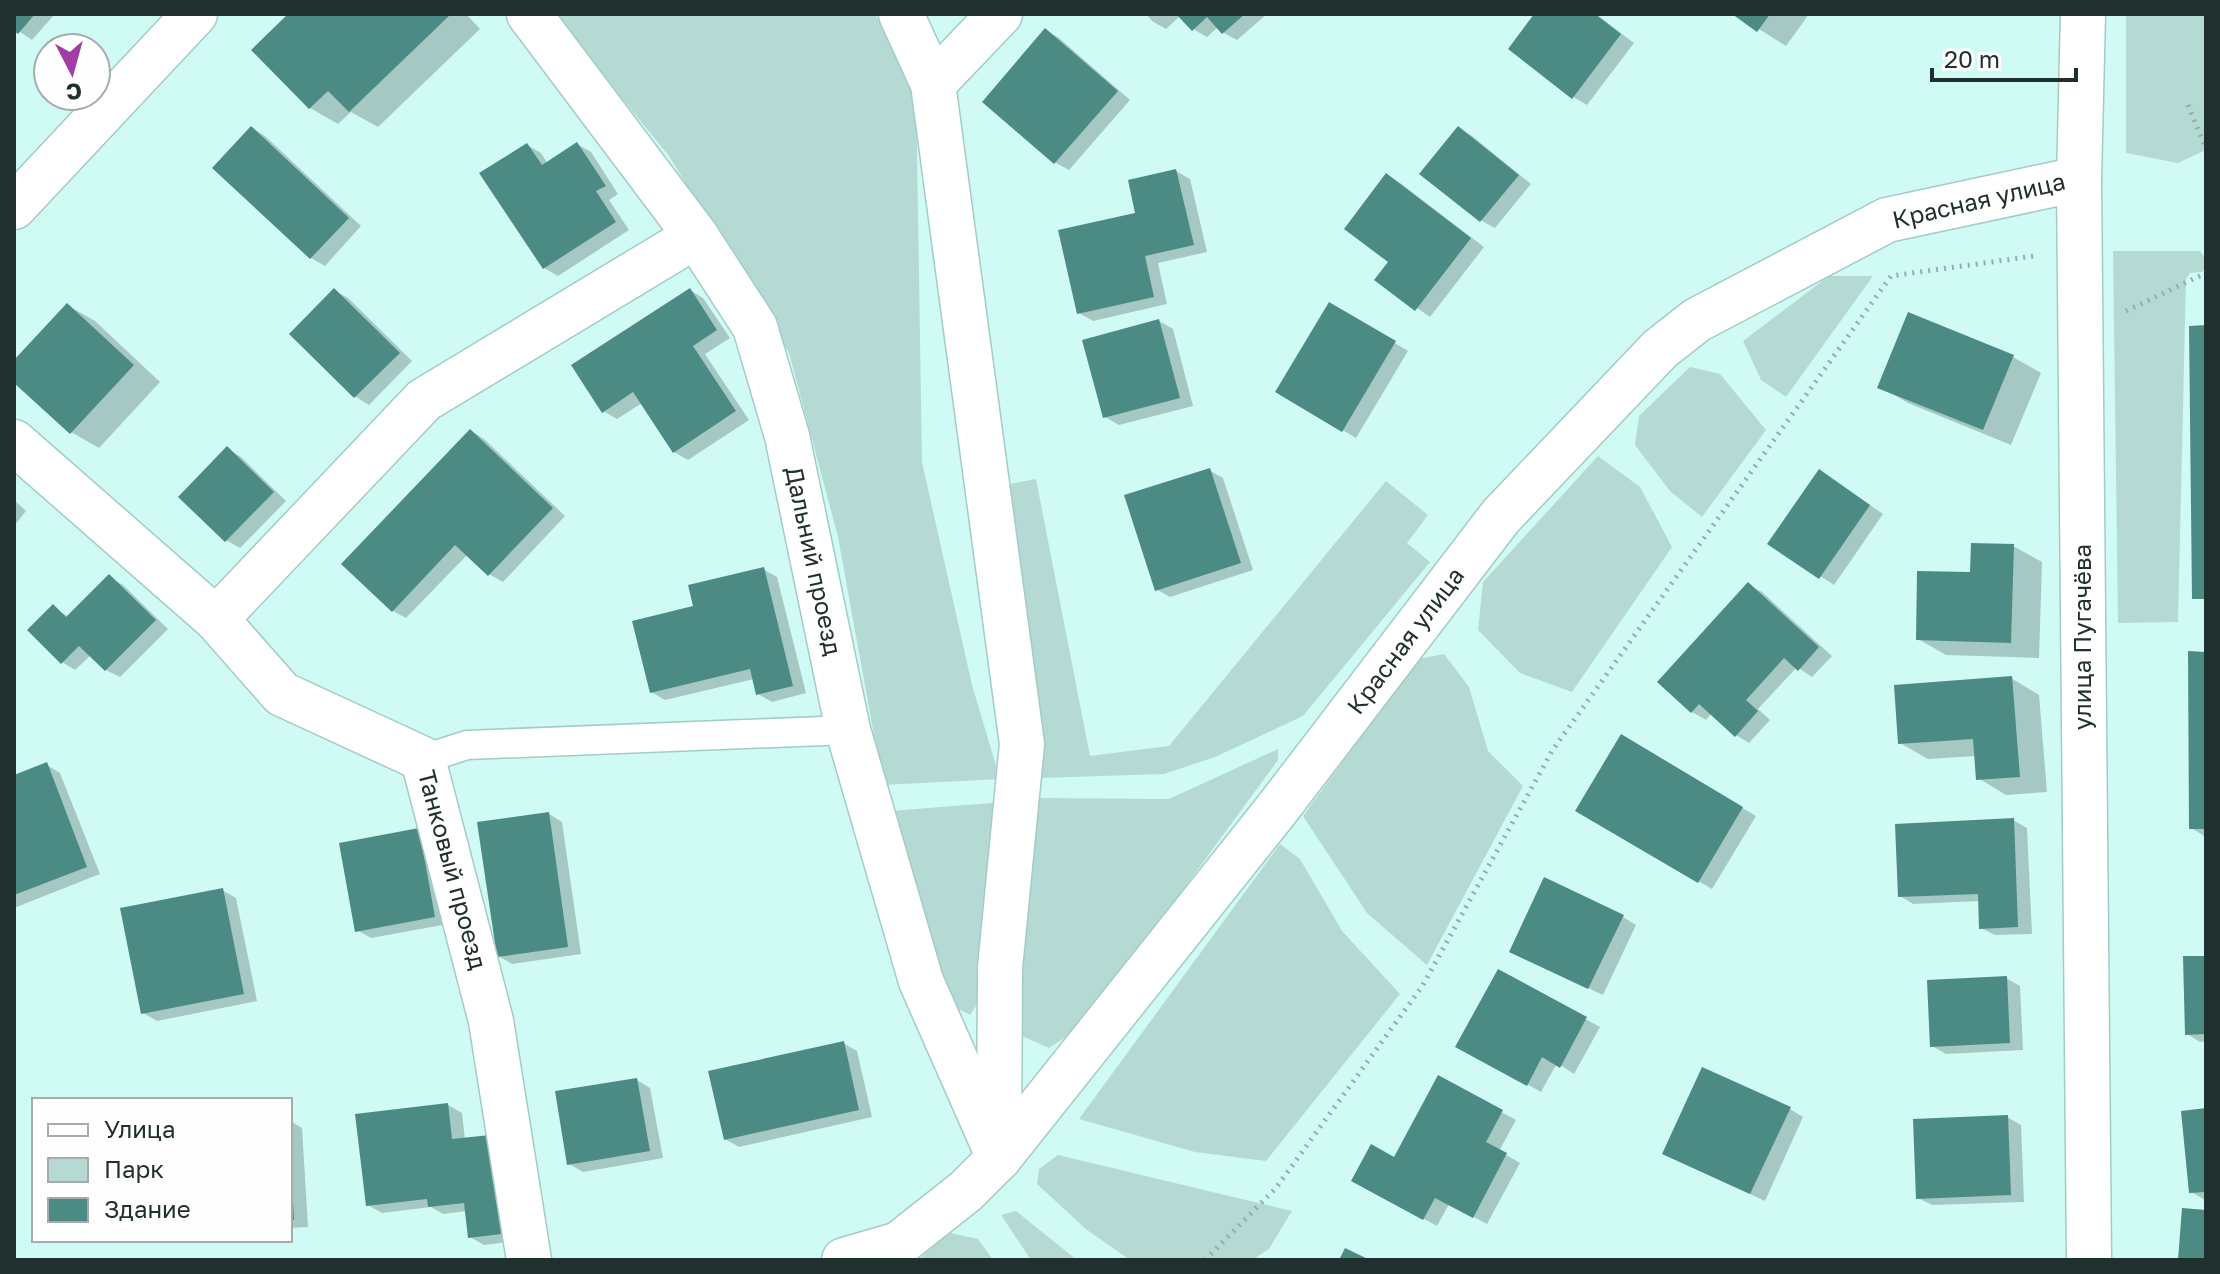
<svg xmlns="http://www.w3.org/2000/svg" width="2220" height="1274" viewBox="0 0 2220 1274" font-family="'Golos Text',sans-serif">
  <rect width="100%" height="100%" fill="#d0fbf4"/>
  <g fill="#b5dad4">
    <polygon points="553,14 875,14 916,88 922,462 972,685 1000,779 883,785 838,537 789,353 669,156"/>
    <polygon points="2126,14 2206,14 2206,150 2178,163 2126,153"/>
    <polygon points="2113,251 2200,251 2206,259 2206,269 2202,272 2190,273 2186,279 2178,622 2118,623"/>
    <polygon points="1829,276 1873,276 1786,397 1761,380 1743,341"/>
    <polygon points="1690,367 1720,374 1766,430 1702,517 1670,491 1635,445 1639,416"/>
    <polygon points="1598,456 1640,487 1672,547 1572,692 1520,673 1478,630 1483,582"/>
    <polygon points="1036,479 1090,756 1169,746 1386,481 1428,515 1407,543 1430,562 1303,716 1215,757 1164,774 1041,778 999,486"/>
    <polygon points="1444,654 1469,687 1488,751 1523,786 1427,965 1367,913 1303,816 1418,659"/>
    <polygon points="1278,749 1278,760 1083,1026 1049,1048 1022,1036 1017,1012 1038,798 1169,799"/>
    <polygon points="1003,802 982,997 970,1015 951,1005 891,811"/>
    <polygon points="1280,844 1300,859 1342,931 1400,994 1266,1161 1195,1152 1079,1119"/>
    <polygon points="1058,1155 1292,1211 1269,1249 1252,1260 1130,1260 1087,1230 1037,1184 1039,1169"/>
    <polygon points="1016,1211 1077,1260 1031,1260 1001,1215"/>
    <polygon points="946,1232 978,1239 993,1260 919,1260"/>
  </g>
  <g fill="#0003">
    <polygon points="14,14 55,14 32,40 14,28"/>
    <polygon points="291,14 466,14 480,29 378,127 351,112 338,124 310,108"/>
    <polygon points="1146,14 1267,14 1237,40 1224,33 1218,27 1207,37 1193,29 1180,16 1166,29 1152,21"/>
    <polygon points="1537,14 1596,14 1634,43 1587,105 1573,97"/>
    <polygon points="1735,14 1809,14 1786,46"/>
    <polygon points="1045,30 1059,38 1130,100 1069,170 1056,163 985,102"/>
    <polygon points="252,128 265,136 361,226 325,266 311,258"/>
    <polygon points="1458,128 1472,136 1531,184 1495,228 1482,221 1422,174"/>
    <polygon points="577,144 591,152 618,194 609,200 629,230 558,276 544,268 527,145 541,153 548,164"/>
    <polygon points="1176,171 1190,179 1207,252 1158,263 1167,304 1093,321 1079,313 1138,214"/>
    <polygon points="1386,175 1400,183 1484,247 1430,317 1377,280 1390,261"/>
    <polygon points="690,290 703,298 730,338 705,354 749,420 688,460 674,452 642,403 617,419 603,411"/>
    <polygon points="335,291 348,298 412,361 369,405 356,397 292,334"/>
    <polygon points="1330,304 1408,351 1356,438 1278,392"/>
    <polygon points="67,305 95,321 160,382 99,448 71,432 14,380 14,362"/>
    <polygon points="1159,321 1173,329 1193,406 1119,425 1105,417"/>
    <polygon points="2013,357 2041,373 2011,445 1908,403 1880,387"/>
    <polygon points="471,431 484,439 565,516 503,582 489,574 468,554 406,618 393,611"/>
    <polygon points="227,449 241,457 286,501 240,548 226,540"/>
    <polygon points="1209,470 1223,478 1253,570 1170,597 1156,589"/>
    <polygon points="1833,480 1883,514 1834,585 1770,543"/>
    <polygon points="14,500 26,511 14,526"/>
    <polygon points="2013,546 2042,562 2039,658 1946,655 1918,639 1972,574"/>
    <polygon points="763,569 777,577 806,693 772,702 758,694 754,679 665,700 651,692 695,608"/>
    <polygon points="110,577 123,585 168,629 120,677 106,670 91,655 75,670 62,662 53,607 69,617"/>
    <polygon points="1748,585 1762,592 1832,656 1812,677 1797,667 1758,709 1770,720 1749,743 1736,735 1712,713 1706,720 1692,712"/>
    <polygon points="2206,654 2206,837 2191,828"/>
    <polygon points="2011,678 2039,695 2047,792 2006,795 1978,778 1976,756 1928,759 1900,743"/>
    <polygon points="1622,737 1756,816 1712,889 1578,810"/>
    <polygon points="47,765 60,773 100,874 14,908 14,777"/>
    <polygon points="549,814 562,822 581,954 512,964 498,956"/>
    <polygon points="2013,820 2027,828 2032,934 1995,935 1981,928 1980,901 1913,904 1900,896"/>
    <polygon points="419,831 448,924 371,938 357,930"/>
    <polygon points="222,890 236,898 257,1001 157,1021 143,1013"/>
    <polygon points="1623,917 1636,925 1603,995 1525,959"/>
    <polygon points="2206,958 2206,1041 2200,1042 2187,1034"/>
    <polygon points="1499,972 1600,1027 1574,1074 1557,1063 1541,1092 1458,1046"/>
    <polygon points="2006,978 2020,986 2023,1050 1946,1054 1932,1046"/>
    <polygon points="843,1043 857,1051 872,1117 739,1147 725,1139"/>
    <polygon points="1439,1078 1516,1120 1499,1151 1520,1163 1487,1224 1449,1204 1437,1226 1353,1180 1395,1160"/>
    <polygon points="637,1080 650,1088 663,1158 583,1172 569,1164"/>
    <polygon points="448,1105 462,1113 465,1140 515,1241 484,1245 470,1237 467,1211 443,1214 431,1207 382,1213 368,1205"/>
    <polygon points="1790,1109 1803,1117 1765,1201 1678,1161"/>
    <polygon points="2206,1110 2206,1200 2205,1200 2191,1192"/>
    <polygon points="2007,1117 2021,1125 2024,1202 1932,1205 1918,1198"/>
    <polygon points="290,1121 302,1128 308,1227 290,1228"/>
  </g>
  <g fill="#4c8b83">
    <polygon points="14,14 35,14 18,34 14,31"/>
    <polygon points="288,14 316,14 318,16 320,14 451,14 349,112 328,91 309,109 251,50"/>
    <polygon points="1176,14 1245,14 1222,34 1207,17 1192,31"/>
    <polygon points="1534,14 1595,14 1621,34 1572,99 1508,49"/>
    <polygon points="1732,14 1770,14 1757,32"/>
    <polygon points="1045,28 1118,91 1054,164 982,102"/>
    <polygon points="251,126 349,218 310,259 212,168"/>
    <polygon points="1458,126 1519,175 1480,222 1419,174"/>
    <polygon points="577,142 606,186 596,191 616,222 543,269 479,173 527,143 542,165"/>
    <polygon points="1176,169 1194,245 1145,256 1154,297 1077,314 1058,230 1135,213 1128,180"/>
    <polygon points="1386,173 1471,238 1415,311 1374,280 1388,262 1344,229"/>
    <polygon points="334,288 400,353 354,398 289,334"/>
    <polygon points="690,288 717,330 693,346 736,411 673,453 633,392 602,413 571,365"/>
    <polygon points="1329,302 1396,341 1342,432 1275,392"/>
    <polygon points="67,303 134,365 70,434 14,383 14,360"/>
    <polygon points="1908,312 2014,355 1983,430 1877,388"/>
    <polygon points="1159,319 1180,398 1103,418 1082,340"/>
    <polygon points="2206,325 2206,599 2192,599 2189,326"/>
    <polygon points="470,429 553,508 488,576 455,545 392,612 341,564"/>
    <polygon points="227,446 274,492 225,542 178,497"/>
    <polygon points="1210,468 1241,563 1155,591 1124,495"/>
    <polygon points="1819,469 1870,505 1819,579 1767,544"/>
    <polygon points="1971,543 2014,544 2011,643 1916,640 1917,571 1970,572"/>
    <polygon points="764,567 793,686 756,695 750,669 650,693 632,621 693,606 688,585"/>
    <polygon points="109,574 156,620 105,671 79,646 61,664 27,630 53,604 66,617"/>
    <polygon points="1748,582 1819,647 1798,671 1784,658 1746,700 1758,711 1735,737 1699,704 1691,713 1657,682"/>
    <polygon points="2188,651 2206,652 2206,829 2189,829"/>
    <polygon points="2012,676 2020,777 1976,780 1973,739 1898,744 1894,685"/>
    <polygon points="1621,734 1743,807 1698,883 1575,811"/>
    <polygon points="47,762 87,867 14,895 14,775"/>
    <polygon points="549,812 568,947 497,957 477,822"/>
    <polygon points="2014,818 2018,927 1979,929 1978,894 1898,897 1895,824"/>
    <polygon points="419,828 435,917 355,932 339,843"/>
    <polygon points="1544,877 1624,915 1588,989 1509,952"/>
    <polygon points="223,888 244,994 141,1014 120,908"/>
    <polygon points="2183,956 2206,956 2206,1034 2185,1035"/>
    <polygon points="1498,969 1587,1017 1560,1068 1542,1057 1527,1086 1455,1047"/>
    <polygon points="2007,976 2010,1043 1930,1047 1927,980"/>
    <polygon points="844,1041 859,1110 724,1140 708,1071"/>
    <polygon points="1702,1067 1791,1107 1750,1194 1662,1154"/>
    <polygon points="1438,1075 1503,1110 1486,1142 1507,1153 1473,1218 1435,1198 1423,1220 1351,1181 1371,1144 1394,1157"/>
    <polygon points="637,1078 650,1151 567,1165 555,1091"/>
    <polygon points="448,1103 452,1139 490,1135 502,1234 468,1238 464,1203 428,1207 427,1199 366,1206 355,1114"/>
    <polygon points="2206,1108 2206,1192 2189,1193 2181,1111"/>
    <polygon points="2008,1115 2011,1195 1916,1199 1913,1119"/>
    <polygon points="290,1181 292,1181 294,1220 290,1220"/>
    <polygon points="2182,1208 2206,1210 2206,1260 2178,1260"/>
    <polygon points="1345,1248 1370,1260 1339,1260"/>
  </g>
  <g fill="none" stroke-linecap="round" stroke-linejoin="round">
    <g stroke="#a2ccc5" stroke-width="31">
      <polyline id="lane" points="423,759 467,745 848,730"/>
    </g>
    <g stroke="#a2ccc5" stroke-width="47">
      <g id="street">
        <polyline points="529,14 696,236 755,327 787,436 848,730 921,981 999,1158"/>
        <polyline points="901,14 933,84 1022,744 1000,968 999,1142"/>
        <polyline points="2083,14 2079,179 2089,1260"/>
        <polyline points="933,84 1000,14"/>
        <polyline points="14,207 195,14"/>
        <polyline points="14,442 216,619 282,694 423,759 491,1021 529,1260"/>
        <polyline points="216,619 424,400 696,236"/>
        <polyline points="844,1260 899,1244 966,1191 999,1158 1277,809 1501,516 1660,349 1697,320 1887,220 2079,179"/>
      </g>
    </g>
    <g stroke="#8fb0ab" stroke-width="5" stroke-dasharray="2 6" stroke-linecap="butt">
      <polyline points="2188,105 2206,149"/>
      <polyline points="2126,311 2206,273"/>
      <polyline points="1205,1260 1276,1188 1423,985 1552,751 1891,276 2034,256"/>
    </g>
    <use href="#lane" stroke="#fff" stroke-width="28"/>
    <use href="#street" stroke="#fff" stroke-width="44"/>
  </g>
  <g text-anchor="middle" stroke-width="6" stroke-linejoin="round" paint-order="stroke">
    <g font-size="24" fill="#20302e" stroke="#fefefe">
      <text transform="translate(1979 201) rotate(-13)" y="8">Красная улица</text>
      <text transform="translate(813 561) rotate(78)" y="8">Дальний проезд</text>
      <text transform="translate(2083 637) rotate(-90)" y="8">улица Пугачёва</text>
      <text transform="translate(1406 641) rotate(-53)" y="8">Красная улица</text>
      <text transform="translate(452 870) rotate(75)" y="8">Танковый проезд</text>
    </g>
  </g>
  <rect width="2220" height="1274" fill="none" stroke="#20302e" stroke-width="32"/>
  <rect x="32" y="1098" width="260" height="144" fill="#fefefe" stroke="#a5acab" stroke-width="2"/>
  <rect x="48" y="1124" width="40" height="12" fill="#ffffff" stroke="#a5acab" stroke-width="2"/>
  <text x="104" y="1138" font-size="24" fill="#20302e">Улица</text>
  <rect x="48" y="1158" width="40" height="24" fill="#b5dad4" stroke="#a5acab" stroke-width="2"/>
  <text x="104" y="1178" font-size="24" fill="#20302e">Парк</text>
  <rect x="48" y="1198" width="40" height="24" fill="#4c8b83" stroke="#a5acab" stroke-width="2"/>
  <text x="104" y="1218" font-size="24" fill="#20302e">Здание</text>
  <g transform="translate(72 72) rotate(174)"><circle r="38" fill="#fefefe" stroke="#a5acab" stroke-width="2"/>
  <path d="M0-6L14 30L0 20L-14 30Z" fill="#a13ea5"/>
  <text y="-12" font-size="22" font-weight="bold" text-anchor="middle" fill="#20302e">С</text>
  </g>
  <path d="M1932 68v12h144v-12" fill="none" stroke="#20302e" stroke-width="4"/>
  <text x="1944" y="68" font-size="24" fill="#20302e" stroke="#fefefe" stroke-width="6" paint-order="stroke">20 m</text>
</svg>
